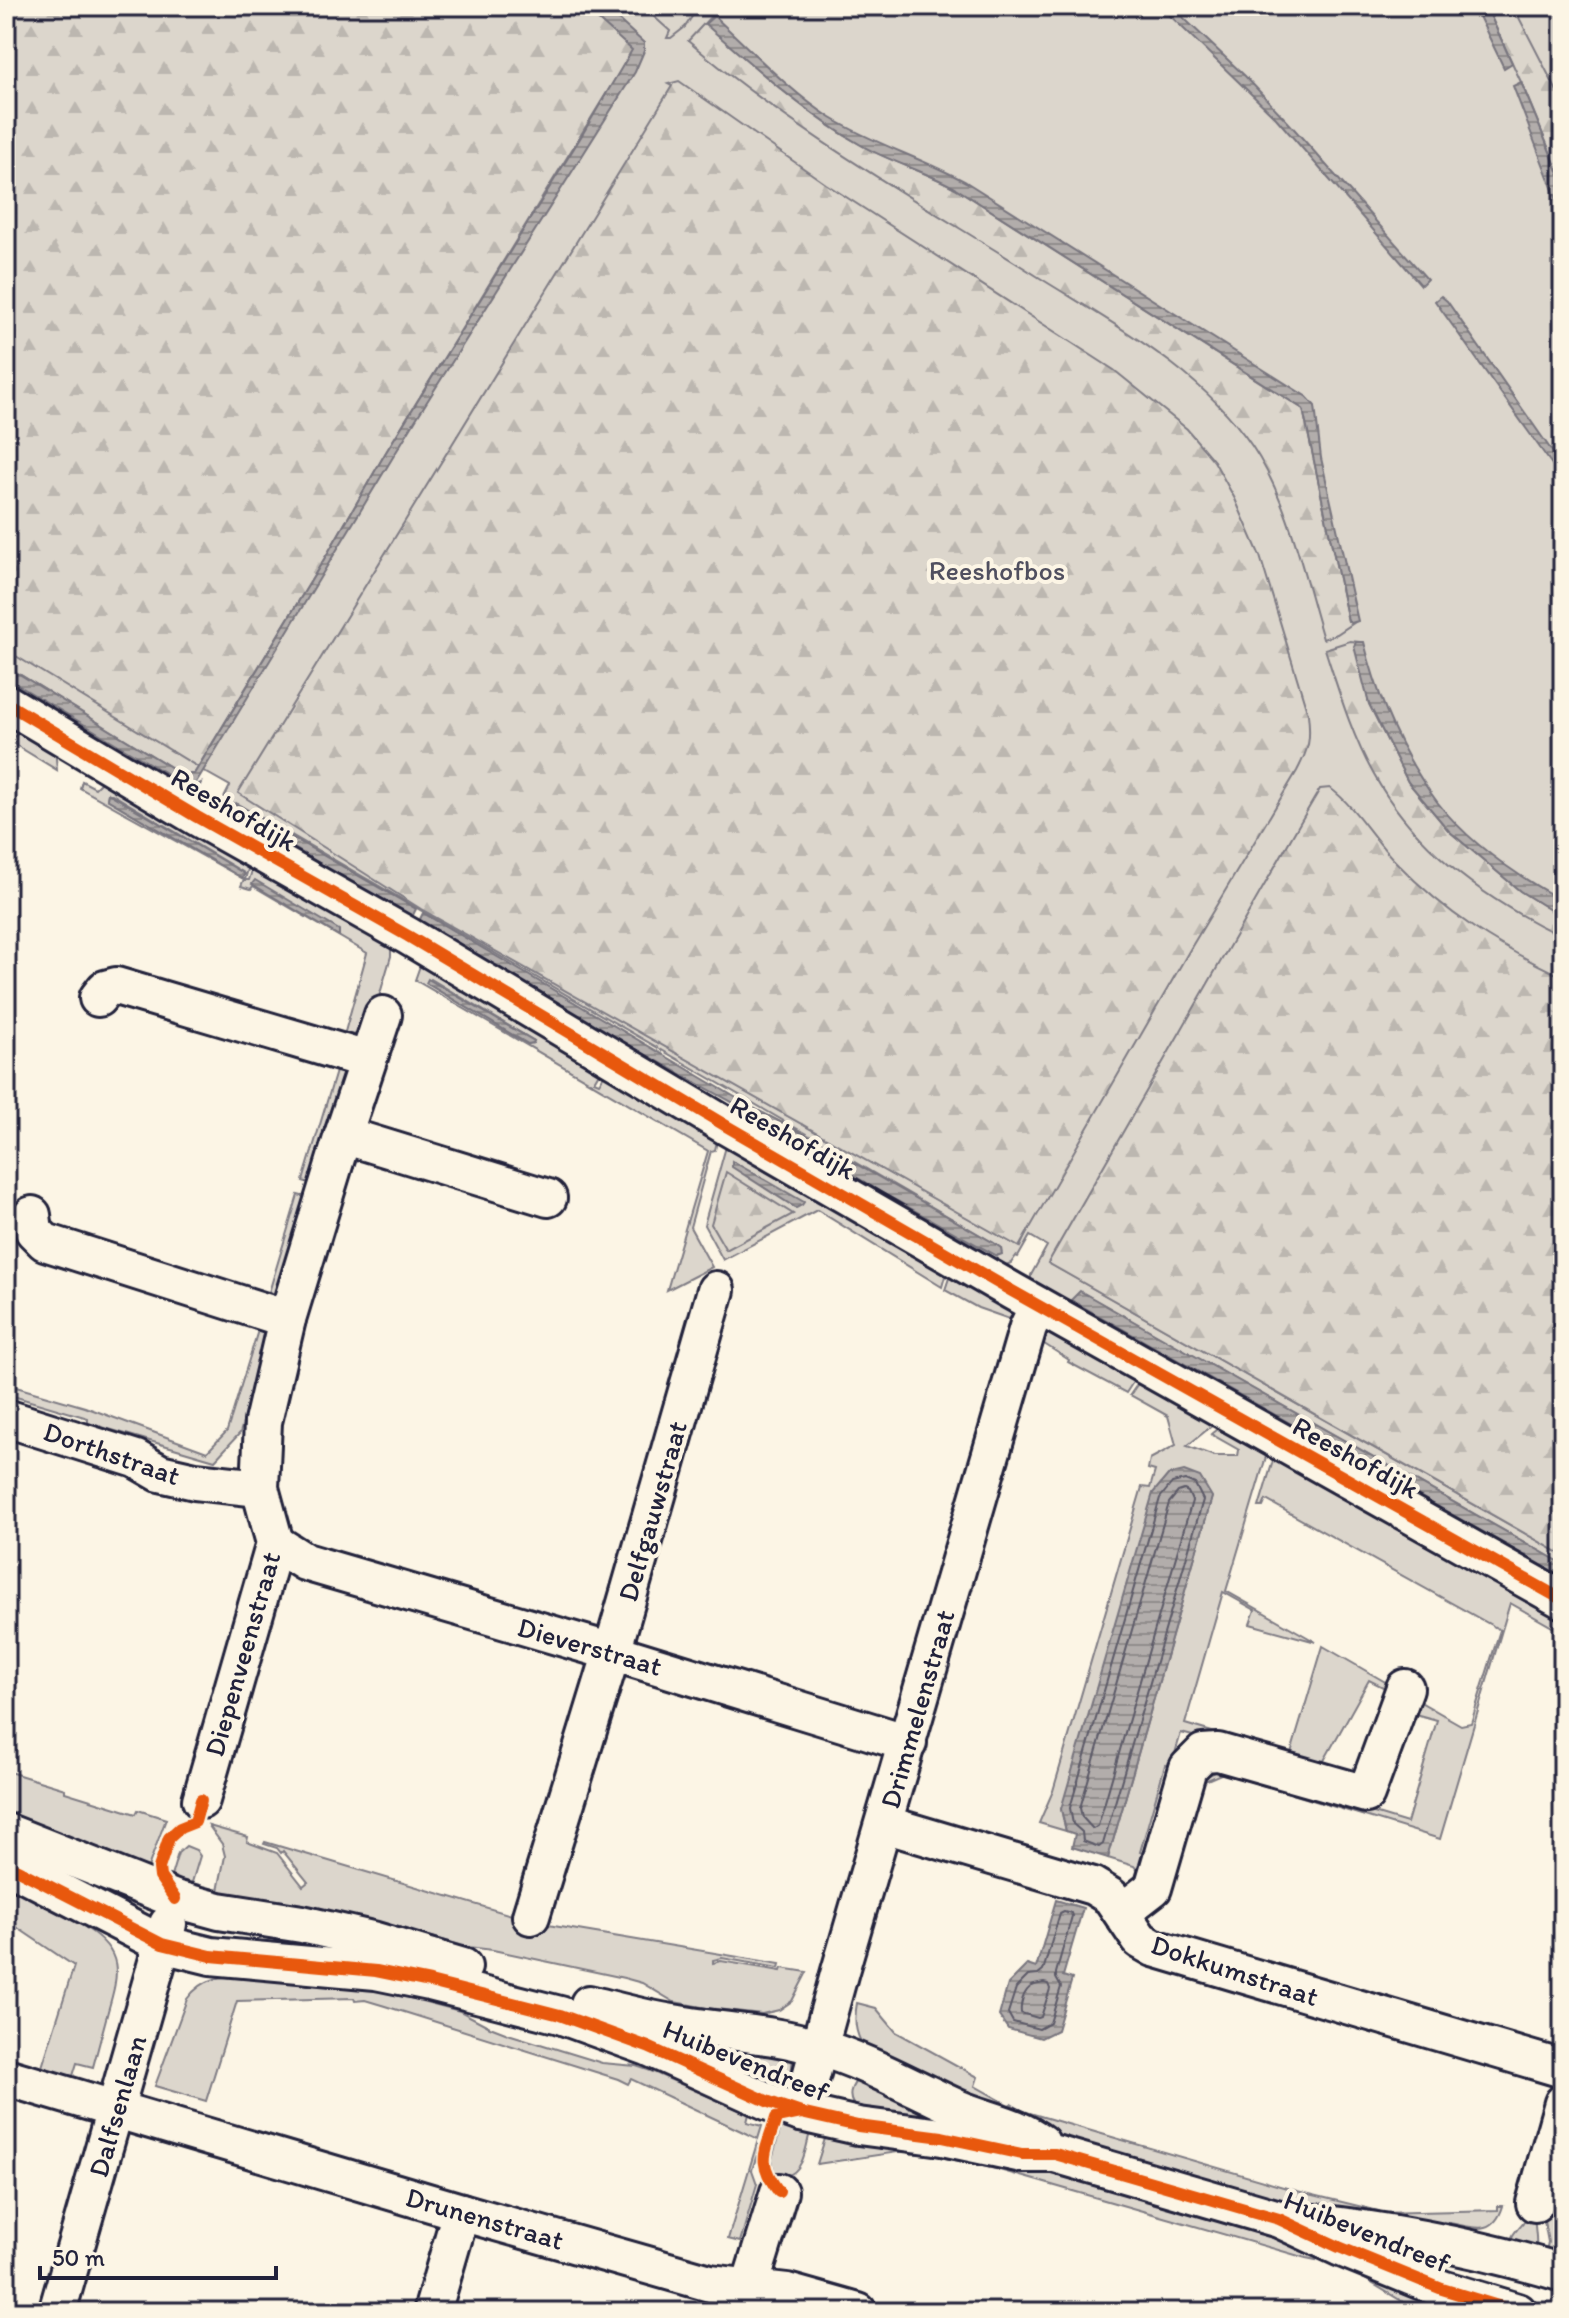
<svg xmlns="http://www.w3.org/2000/svg" width="1569" height="2318" viewBox="0 0 1569 2318" font-family="Itim,sans-serif">
  <defs>
    <pattern id="forest-firs" width="22" height="20" patternUnits="userSpaceOnUse" patternTransform="scale(2)"><rect width="22" height="20" fill="#dcd6cc"/><path d="M5 1l3.5 6h-7zM16 11l3.5 6h-7z" fill="#bcb7b0"/></pattern>
    <pattern id="water-rules" width="6" height="5" patternUnits="userSpaceOnUse" patternTransform="scale(2)"><rect width="6" height="5" fill="#b2adab"/><path d="M0 2.5h6" fill="none" stroke="#908c8c"/></pattern>
  </defs>
  <rect width="100%" height="100%" fill="#fcf5e5"/>
  <filter id="ink" filterUnits="userSpaceOnUse"><feTurbulence type="fractalNoise" baseFrequency=".0125" numOctaves="2"/><feDisplacementMap in="SourceGraphic" scale="16" xChannelSelector="R" yChannelSelector="G"/><feConvolveMatrix kernelMatrix="1 2 1 2 8 2 1 2 1" color-interpolation-filters="sRGB"/></filter>
  <g filter="url(#ink)">
    <g fill="#dcd6cc" stroke="#7f7c84" stroke-width="2" fill-rule="evenodd">
      <path d="M 6,6 L 1563,6 L 1563,1536 L 1048,1263 L 1563,1555 L 1563,1564 L 1081,1292 L 1072,1300 L 1563,1577 L 1563,1588 L 1031,1290 L 1031,1275 L 1047,1246 L 1030,1236 L 1018,1257 L 1016,1256 L 1011,1263 L 996,1269 L 221,817 L 219,808 L 230,786 L 198,768 L 193,775 L 182,774 L 6,666 ZM 239,792 L 1026,1234 L 1020,1247 L 417,906 ZM 236,803 L 994,1243 L 1001,1248 L 997,1256 L 884,1194 L 572,1014 L 320,865 L 228,807 Z"/>
      <polygon points="6,678 184,784 194,786 201,783 197,792 185,796 6,690"/>
      <polygon points="25,729 55,747 57,770 6,739 6,734 12,738"/>
      <path d="M 82,781 L 95,788 L 102,781 L 250,862 L 245,880 L 249,880 L 254,864 L 388,944 L 391,947 L 391,956 L 365,1045 L 343,1039 L 367,953 L 253,886 L 251,889 L 241,886 L 244,879 L 80,788 ZM 108,794 L 112,794 L 244,873 L 242,878 L 107,799 Z"/>
      <path d="M 421,963 L 601,1069 L 594,1081 L 599,1083 L 606,1072 L 718,1137 L 715,1150 L 711,1151 L 690,1227 L 712,1267 L 667,1290 L 708,1151 L 415,980 ZM 431,979 L 534,1041 L 533,1043 L 528,1044 L 427,983 Z"/>
      <polygon points="337,1068 346,1074 313,1184 303,1181"/>
      <path d="M 727,1143 L 947,1269 L 942,1287 L 817,1210 L 723,1260 L 704,1225 ZM 770,1200 L 792,1214 L 711,1224 Z"/>
      <polygon points="298,1195 309,1198 278,1304 267,1299"/>
      <polygon points="951,1272 1017,1309 1018,1322 978,1308 945,1290"/>
      <polygon points="259,1327 269,1333 268,1337 240,1433 215,1460 88,1423 88,1418 6,1394 6,1384 85,1407 207,1452 227,1431"/>
      <polygon points="1041,1328 1137,1376 1126,1393 1068,1362 1069,1360 1035,1338"/>
      <polygon points="1141,1379 1218,1421 1187,1446 1214,1456 1238,1456 1239,1450 1211,1434 1223,1424 1268,1450 1226,1591 1316,1642 1250,1624 1255,1610 1223,1592 1185,1724 1283,1753 1235,1747 1181,1733 1174,1757 1175,1768 1165,1765 1140,1852 1151,1855 1140,1873 1134,1866 1108,1858 1212,1497 1061,1809 1066,1831 1039,1823 1053,1791 1142,1487 1150,1488 1155,1471 1148,1469 1150,1459 1176,1445 1168,1416 1130,1395"/>
      <polygon points="1275,1454 1563,1615 1563,1633 1510,1603 1440,1839 1223,1773 1198,1784 1196,1781 1224,1768 1407,1823 1437,1720 1415,1714 1408,1695 1461,1725 1471,1723 1500,1630 1266,1500 1263,1507 1259,1507"/>
      <polygon points="1323,1646 1394,1687 1391,1691 1369,1680 1321,1766 1288,1763"/>
      <polygon points="6,1771 65,1789 65,1792 136,1814 138,1810 166,1819 147,1870 6,1823"/>
      <polygon points="209,1826 248,1837 247,1842 277,1853 303,1886 308,1882 283,1851 281,1853 277,1848 264,1844 265,1842 542,1924 780,1964 779,1968 722,1958 713,1960 713,1963 721,1961 781,1971 782,1968 807,1972 792,2001 779,2010 762,2014 707,2008 674,2002 642,1983 624,1978 493,1950 468,1947 424,1935 422,1941 237,1900 237,1895 218,1891 225,1856 222,1844"/>
      <polygon points="186,1846 196,1850 200,1856 190,1889 169,1883 178,1853"/>
      <path d="M 6,1872 L 91,1918 L 86,1928 C 124,1952 119,1973 108,2011 C 103,2030 98,2048 93,2067 L 77,2063 L 72,2079 L 41,2070 L 74,1966 L 6,1920 Z"/>
      <path d="M 265,1976 L 410,1992 L 410,1998 L 460,2011 L 490,2027 L 508,2034 L 602,2063 L 636,2066 L 651,2071 L 749,2114 L 747,2122 L 762,2126 L 758,2139 L 631,2079 L 628,2084 L 618,2079 L 385,2006 L 365,2000 L 355,2001 L 354,1998 L 237,2001 L 206,2101 L 155,2086 L 187,1999 C 208,1971 233,1977 265,1976 Z"/>
      <path d="M 857,2003 L 876,2008 L 896,2032 L 978,2077 L 975,2086 L 1009,2105 L 1011,2104 L 1023,2111 L 1297,2191 L 1379,2211 L 1379,2213 L 1498,2210 L 1498,2206 L 1503,2206 C 1493,2239 1472,2226 1444,2222 L 1442,2234 L 1306,2209 L 1027,2126 L 870,2056 C 856,2038 853,2024 857,2003 Z"/>
      <polygon points="632,2026 739,2041 731,2075"/>
      <path d="M 751,2043 L 792,2057 C 794,2068 789,2081 782,2089 L 742,2080 Z"/>
      <path d="M 857,2080 L 995,2132 L 858,2110 C 848,2101 848,2090 857,2080 Z"/>
      <path d="M 783,2120 L 811,2128 C 806,2145 805,2171 786,2176 L 774,2171 L 772,2159 Z"/>
      <polygon points="829,2126 986,2153 1289,2239 1429,2291 1425,2303 1443,2312 1420,2312 1338,2263 1317,2255 1316,2260 1306,2258 996,2169 922,2153 912,2154 911,2150 817,2164"/>
      <polygon points="757,2143 759,2149 752,2170 757,2184 740,2242 728,2239"/>
      <path d="M 1532,2210 L 1535,2213 C 1533,2227 1539,2239 1535,2254 L 1508,2247 C 1512,2230 1524,2225 1532,2210 Z"/>
      <polygon points="1545,2212 1563,2217 1563,2262 1545,2257 1548,2242 1544,2221"/>
    </g>
    <g fill="url(#forest-firs)" stroke="#7f7c84" stroke-width="2">
      <polygon points="6,6 583,6 633,50 386,452 329,551 198,767 6,650"/>
      <polygon points="642,6 687,6 691,9 699,6 685,27 671,38 667,38 670,31"/>
      <polygon points="1486,6 1513,6 1563,103 1563,183 1521,82"/>
      <path d="M 712,15 L 714,16 L 706,24 C 755,67 804,113 861,145 C 892,163 926,171 957,189 L 1303,409 L 1348,621 L 1355,622 L 1337,634 L 1323,639 C 1304,576 1289,501 1252,446 C 1201,370 1115,325 1040,278 C 921,203 795,133 688,41 Z"/>
      <path d="M 679,81 L 826,184 L 1114,370 L 1187,429 L 1214,461 L 1235,499 L 1260,556 L 1308,714 C 1311,740 1309,748 1297,771 L 1192,946 L 1019,1247 L 421,909 L 238,793 L 672,86 L 668,84 Z"/>
      <path d="M 1350,641 L 1360,642 L 1356,643 L 1369,704 L 1408,782 L 1449,831 L 1520,891 L 1563,918 L 1563,937 C 1487,901 1416,850 1374,775 C 1352,736 1339,692 1325,649 Z"/>
      <path d="M 1330,788 C 1356,807 1373,839 1396,862 C 1447,915 1497,946 1563,977 L 1563,1555 L 1048,1263 L 1301,821 L 1320,789 Z"/>
      <polygon points="726,1172 793,1214 726,1250 711,1224"/>
    </g>
    <g fill="url(#water-rules)" stroke="#78757e" stroke-width="2">
      <polygon points="583,6 603,6 644,43 644,51 635,72 416,419 194,786 184,784 6,678 6,666 182,774 194,774 329,551 386,452 582,135 632,50"/>
      <polygon points="1160,6 1171,6 1245,76 1288,122 1427,279 1421,285 1276,118"/>
      <polygon points="1474,6 1486,6 1512,63 1504,68"/>
      <path d="M 714,16 C 750,49 790,92 831,118 C 874,144 922,158 966,182 L 1307,397 L 1315,406 L 1321,458 L 1358,621 L 1351,623 L 1348,621 L 1303,409 L 957,189 C 926,171 892,163 861,145 C 804,113 755,67 705,24 Z"/>
      <polygon points="1521,82 1563,183 1563,216 1513,86"/>
      <polygon points="1441,296 1447,301 1563,467 1563,480 1435,301"/>
      <path d="M 1356,642 L 1364,642 C 1378,699 1402,755 1438,803 C 1469,843 1519,877 1563,901 L 1563,918 L 1520,891 L 1449,831 L 1408,782 L 1369,704 L 1354,646 Z"/>
      <polygon points="108,793 245,874 242,878 107,799"/>
      <polygon points="231,802 416,909 411,919 233,811 226,803"/>
      <polygon points="255,880 339,930 339,936 252,884"/>
      <polygon points="423,913 740,1100 737,1105 572,1014 418,923"/>
      <polygon points="428,979 534,1041 533,1043 528,1044 426,983"/>
      <polygon points="744,1103 800,1132 994,1243 1001,1248 1002,1254 997,1256 884,1194 742,1107"/>
      <polygon points="732,1161 804,1202 802,1205 796,1208 732,1167"/>
      <polygon points="1080,1291 1563,1564 1563,1577 1071,1300"/>
      <polygon points="1184,1471 1200,1477 1212,1497 1108,1858 1072,1847 1075,1834 1066,1831 1061,1809 1153,1493 1168,1475"/>
      <polygon points="1056,1900 1083,1908 1063,1976 1072,1979 1057,2030 1041,2038 1008,2029 999,2016 1008,1984 1027,1965 1036,1968"/>
    </g>
    <g fill="none" stroke-linecap="round" stroke-linejoin="round">
      <g stroke="#5c5a68" stroke-width="2">
        <polygon points="1185,1480 1195,1484 1203,1500 1103,1844 1099,1847 1083,1841 1082,1832 1073,1824 1070,1808 1160,1498 1172,1483"/>
        <polygon points="1184,1490 1188,1492 1192,1501 1098,1826 1093,1829 1082,1817 1080,1808 1169,1503 1178,1492"/>
        <polygon points="1064,1911 1071,1913 1072,1916 1056,1973 1056,1978 1061,1987 1050,2023 1039,2029 1013,2022 1008,2013 1016,1988 1028,1976 1038,1975 1043,1971 1060,1913"/>
        <path d="M 1044,1983 L 1048,1984 L 1050,1989 L 1041,2017 L 1038,2018 L 1021,2013 C 1020,2005 1023,1991 1032,1986 C 1036,1984 1040,1984 1044,1983 Z"/>
      </g>
      <g stroke="#22223b" stroke-width="42">
        <g id="minor">
          <polyline points="6,703 197,817 408,936 728,1127 1012,1291 1563,1600"/>
          <polyline points="98,998 105,989 116,986 367,1060"/>
          <polyline points="343,1135 548,1198"/>
          <polyline points="32,1215 34,1231 45,1242 287,1319"/>
          <polyline points="6,1418 136,1459 160,1473 195,1481 260,1488"/>
          <polyline points="275,1543 305,1562 612,1652 908,1743"/>
          <polyline points="201,1800 275,1543 260,1488 263,1422 287,1319 343,1135 383,1015"/>
          <polyline points="884,1824 1093,1886 1111,1897 1140,1940 1154,1948 1563,2069"/>
          <polyline points="6,1832 175,1899 219,1911 302,1924 372,1940 463,1967"/>
          <polyline points="6,1864 162,1944 211,1956 376,1971 430,1982 560,2015 648,2047 769,2102 801,2113 858,2126 942,2137 1022,2154 1055,2154 1279,2219 1339,2247 1442,2289 1518,2312"/>
          <polyline points="1122,1912 1153,1888 1188,1768 1203,1753 1218,1752 1366,1794 1405,1688"/>
          <polyline points="531,1916 612,1652 716,1290"/>
          <path d="M 589,2004 C 621,2012 652,2021 685,2025 C 729,2032 774,2034 817,2047 C 866,2061 911,2087 957,2108 C 985,2120 1017,2125 1041,2143"/>
          <polyline points="6,2077 461,2212 710,2283 787,2292 858,2312"/>
          <polyline points="801,2113 840,1971 1028,1327 1038,1306"/>
          <polyline points="1535,2203 1563,2103"/>
          <path d="M 1314,2223 C 1399,2232 1482,2249 1563,2273"/>
          <polyline points="57,2312 168,1924"/>
          <polyline points="432,2312 461,2212"/>
          <polyline points="742,2312 779,2192"/>
        </g>
      </g>
      <use href="#minor" stroke="#fcf5e5" stroke-width="36"/>
      <g stroke="#fcf5e5" stroke-width="17">
        <g id="cycleway">
          <polyline points="6,703 197,817 408,936 728,1127 1012,1291 1563,1600"/>
          <polyline points="6,1864 162,1944 211,1956 376,1971 430,1982 560,2015 648,2047 769,2102 801,2113 858,2126 942,2137 1022,2154 1055,2154 1279,2219 1339,2247 1442,2289 1518,2312"/>
          <polyline points="175,1899 160,1877 159,1868 169,1838 180,1828 195,1822 201,1800"/>
          <path d="M 779,2192 C 755,2160 766,2153 776,2118 L 801,2113"/>
        </g>
      </g>
      <use href="#cycleway" stroke="#e8590c" stroke-width="12"/>
    </g>
  </g>
  <g text-anchor="middle" stroke-width="8" stroke-linejoin="round" paint-order="stroke">
    <g font-size="28" fill="#504f5f" stroke="#fcf5e5">
      <text x="997" y="580">Reeshofbos</text>
    </g>
    <g font-size="28" fill="#22223b" stroke="#fcf5e5">
      <text transform="translate(234 809) rotate(30)" y="10">Reeshofdijk</text>
      <text transform="translate(793 1137) rotate(30)" y="10">Reeshofdijk</text>
      <text transform="translate(112 1453) rotate(19)" y="10">Dorthstraat</text>
      <text transform="translate(1356 1457) rotate(29)" y="10">Reeshofdijk</text>
      <text transform="translate(652 1511) rotate(-74)" y="10">Delfgauwstraat</text>
      <text transform="translate(590 1646) rotate(16)" y="10">Dieverstraat</text>
      <text transform="translate(242 1654) rotate(-74)" y="10">Diepenveenstraat</text>
      <text transform="translate(917 1709) rotate(-74)" y="10">Drimmelenstraat</text>
      <text transform="translate(1235 1970) rotate(18)" y="10">Dokkumstraat</text>
      <text transform="translate(746 2060) rotate(22)" y="10">Huibevendreef</text>
      <text transform="translate(117 2106) rotate(-74)" y="10">Dalfsenlaan</text>
      <text transform="translate(485 2218) rotate(16)" y="10">Drunenstraat</text>
      <text transform="translate(1367 2231) rotate(22)" y="10">Huibevendreef</text>
    </g>
  </g>
  <rect width="1569" height="2318" fill="none" stroke="#fcf5e5" stroke-width="32"/>
  <rect x="16" y="16" width="1537" height="2286" fill="none" stroke="#22223b" stroke-width="3" filter="url(#ink)"/>
  <path d="M40 2266v12h236v-12" fill="none" stroke="#22223b" stroke-width="4"/>
  <text x="52" y="2266" font-size="24" fill="#22223b" stroke="#fcf5e5" stroke-width="6" paint-order="stroke">50 m</text>
</svg>
